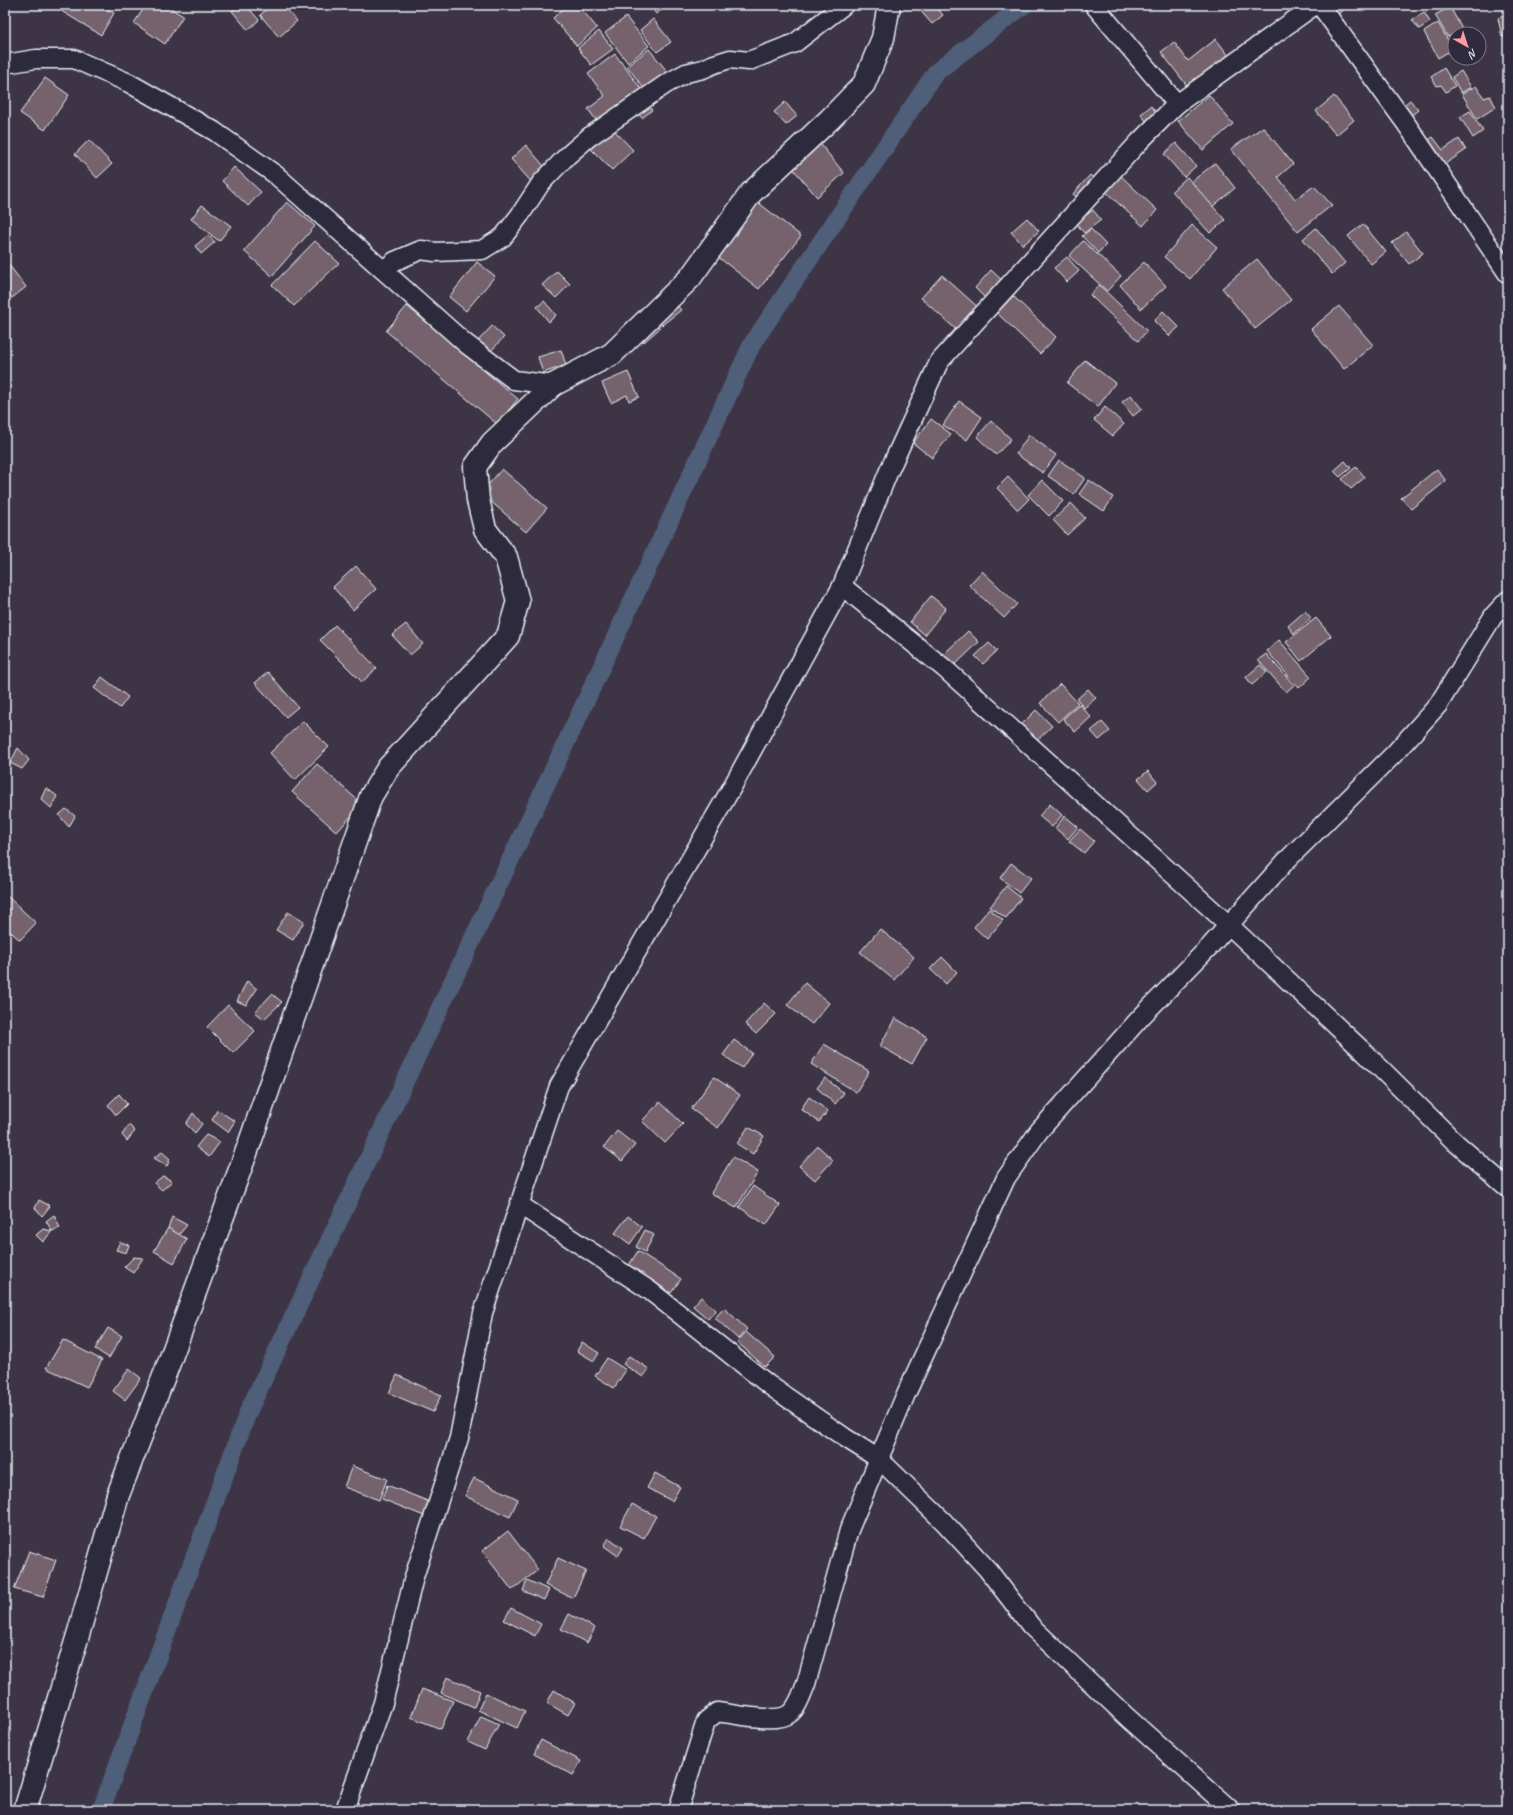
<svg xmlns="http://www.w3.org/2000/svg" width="1513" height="1815" viewBox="0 0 1513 1815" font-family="Caveat,sans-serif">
  <rect width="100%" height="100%" fill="#3d3546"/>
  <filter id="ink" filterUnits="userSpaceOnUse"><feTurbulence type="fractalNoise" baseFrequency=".025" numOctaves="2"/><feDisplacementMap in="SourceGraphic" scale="8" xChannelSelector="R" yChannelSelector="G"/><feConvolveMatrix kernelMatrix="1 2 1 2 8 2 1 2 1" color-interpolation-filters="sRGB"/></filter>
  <g filter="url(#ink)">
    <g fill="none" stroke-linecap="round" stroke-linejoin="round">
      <polyline stroke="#505e79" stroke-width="18" points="101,1810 248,1412 581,711 752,344 936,72 1024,5"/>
    </g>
    <g fill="#76626c" stroke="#e8f1f8">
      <polygon points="60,5 100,5 114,13 101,35 58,9"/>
      <polygon points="146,5 166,5 183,16 165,44 134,23"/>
      <polygon points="239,5 246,5 259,20 248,30 232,11"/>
      <polygon points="272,5 283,5 297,21 279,37 260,15"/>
      <polygon points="567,5 578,5 597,28 577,46 553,18"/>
      <polygon points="650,5 668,5 656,14"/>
      <polygon points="921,5 934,5 943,15 932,24 918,8"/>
      <polygon points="1330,5 1343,5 1345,8 1334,18"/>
      <polygon points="1450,7 1462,29 1448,37 1435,15"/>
      <polygon points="1424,12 1430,22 1419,29 1412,20"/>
      <polygon points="1508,15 1508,35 1502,37 1498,18"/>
      <polygon points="626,17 649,46 628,63 605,33"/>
      <polygon points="653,19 671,42 657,52 640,30"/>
      <polygon points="1438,23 1453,49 1438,58 1424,32"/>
      <polygon points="599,31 613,49 591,65 578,48"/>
      <polygon points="1216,39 1229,56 1188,87 1161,52 1174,42 1188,61"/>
      <polygon points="649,49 671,76 648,94 627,66"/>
      <polygon points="615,54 645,94 601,127 588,109 605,96 588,74"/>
      <polygon points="1444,68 1455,86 1446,92 1441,85 1437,86 1431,77"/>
      <polygon points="1461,71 1471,87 1461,93 1452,77"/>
      <polygon points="45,78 69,95 45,130 20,113"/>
      <polygon points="1476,86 1484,98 1490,96 1496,107 1477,119 1462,94"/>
      <polygon points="1209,95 1233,124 1203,150 1178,121"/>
      <polygon points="1334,96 1354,120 1336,135 1316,111"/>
      <polygon points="644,100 652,110 642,118 634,108"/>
      <polygon points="1410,100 1418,110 1408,118 1400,108"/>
      <polygon points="785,102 797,116 786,125 774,112"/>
      <polygon points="1151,106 1160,117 1149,125 1141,114"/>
      <polygon points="1470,111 1483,131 1473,138 1460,117"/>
      <polygon points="1263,127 1293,164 1278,177 1295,199 1314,186 1332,205 1298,232 1231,149"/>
      <polygon points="612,128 633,150 612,170 590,148"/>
      <polygon points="1433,137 1443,150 1459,139 1466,150 1439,168 1426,142"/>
      <polygon points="89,140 112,164 97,178 75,154"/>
      <polygon points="817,140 844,173 817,197 789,164"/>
      <polygon points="1176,143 1196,166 1184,177 1164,154"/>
      <polygon points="526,145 549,172 534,185 511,159"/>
      <polygon points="1215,163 1235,188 1212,207 1191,182"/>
      <polygon points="234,167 261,192 248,206 222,181"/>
      <polygon points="1090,175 1099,184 1082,202 1073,194"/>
      <polygon points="1121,176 1157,210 1143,226 1106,192"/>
      <polygon points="1187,177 1225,220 1210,233 1172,191"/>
      <polygon points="755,200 801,236 759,289 713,253"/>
      <polygon points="287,202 315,226 272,276 244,251"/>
      <polygon points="202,205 231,226 219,241 191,219"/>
      <polygon points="1093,210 1101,220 1084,233 1076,223"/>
      <polygon points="1027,218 1039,231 1023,245 1011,232"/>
      <polygon points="1363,224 1386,252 1371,264 1348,236"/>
      <polygon points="1192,225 1217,247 1190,279 1164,257"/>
      <polygon points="1316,228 1345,263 1332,274 1303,239"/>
      <polygon points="1091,229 1106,245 1098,253 1082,236"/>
      <polygon points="1406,232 1423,253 1409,264 1392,243"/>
      <polygon points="208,235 215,242 201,254 195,246"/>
      <polygon points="315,241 339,263 294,306 272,285"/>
      <polygon points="1083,241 1121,276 1107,291 1069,256"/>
      <polygon points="1067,257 1079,271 1067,282 1054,268"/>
      <polygon points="1257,259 1291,300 1255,329 1222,288"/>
      <polygon points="5,260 26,287 12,298 5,289"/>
      <polygon points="477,262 495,276 466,311 449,297"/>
      <polygon points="1144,262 1166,286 1141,309 1120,285"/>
      <polygon points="991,270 1006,284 989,302 975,288"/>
      <polygon points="557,271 570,284 556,298 542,285"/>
      <polygon points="942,275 981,310 960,333 921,298"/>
      <polygon points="1099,285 1147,331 1138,341 1090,295"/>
      <polygon points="1013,296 1056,337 1040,354 997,313"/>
      <polygon points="544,301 556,315 549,322 537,307"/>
      <polygon points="675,303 681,310 662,325 657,318"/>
      <polygon points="407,306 518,399 497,424 386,331"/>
      <polygon points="1339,306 1373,345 1344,369 1311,329"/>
      <polygon points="1163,311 1179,327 1169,336 1154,321"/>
      <polygon points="654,321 660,328 644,342 638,335"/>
      <polygon points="492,326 504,337 489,353 477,342"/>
      <polygon points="561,350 566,365 543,373 538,357"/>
      <polygon points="1085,360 1115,383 1098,407 1067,383"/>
      <polygon points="628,372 639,397 629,401 627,395 611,403 602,383"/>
      <polygon points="1131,395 1142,409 1133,416 1122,402"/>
      <polygon points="959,401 982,417 967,440 943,425"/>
      <polygon points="1105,407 1124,424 1113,436 1094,420"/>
      <polygon points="931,419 951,434 932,458 913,443"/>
      <polygon points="991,421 1011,439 996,455 977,437"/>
      <polygon points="1029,435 1056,455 1043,473 1016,454"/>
      <polygon points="1059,460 1085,478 1074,494 1048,476"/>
      <polygon points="1345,461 1351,468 1340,477 1334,471"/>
      <polygon points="1356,467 1365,477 1351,489 1342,479"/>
      <polygon points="502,469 547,508 526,532 481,493"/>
      <polygon points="1437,469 1446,481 1411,509 1401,498"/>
      <polygon points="1008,477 1029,499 1018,510 997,488"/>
      <polygon points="1042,480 1063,501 1049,516 1028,495"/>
      <polygon points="1089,480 1113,497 1104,511 1079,494"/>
      <polygon points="1071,503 1085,518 1067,535 1053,520"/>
      <polygon points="356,566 376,589 353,610 333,587"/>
      <polygon points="982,571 1017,604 1004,618 969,585"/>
      <polygon points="931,596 946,608 925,635 910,622"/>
      <polygon points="1305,611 1311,618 1294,634 1288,626"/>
      <polygon points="1316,618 1331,636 1301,661 1286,642"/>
      <polygon points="406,624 423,644 410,655 392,635"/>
      <polygon points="335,625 377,668 362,682 320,640"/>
      <polygon points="968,631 979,642 954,666 943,655"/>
      <polygon points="1279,640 1311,677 1299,688 1267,651"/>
      <polygon points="989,643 997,651 983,664 975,656"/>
      <polygon points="1266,654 1294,685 1286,692 1258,660"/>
      <polygon points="1260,665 1267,672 1252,685 1246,677"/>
      <polygon points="268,672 298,707 286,717 255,683"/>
      <polygon points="102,677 128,697 120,708 94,688"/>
      <polygon points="1060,684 1078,703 1058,722 1040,703"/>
      <polygon points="1088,689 1096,698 1084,708 1077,699"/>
      <polygon points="1079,704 1091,717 1075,732 1063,719"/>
      <polygon points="1036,710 1052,726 1032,745 1016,730"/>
      <polygon points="303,721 329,747 295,780 270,753"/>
      <polygon points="1102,722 1110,731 1099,740 1091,731"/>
      <polygon points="18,748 29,760 22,769 10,763"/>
      <polygon points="317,764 362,804 337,832 292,792"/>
      <polygon points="1148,771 1157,782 1148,790 1138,779"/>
      <polygon points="46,788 57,796 51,808 41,799"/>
      <polygon points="1050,804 1062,815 1052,827 1039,816"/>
      <polygon points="66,809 75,816 69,827 59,815"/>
      <polygon points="1065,816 1078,827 1068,839 1055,828"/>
      <polygon points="1080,829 1094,841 1084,853 1069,841"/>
      <polygon points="1011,863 1031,878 1019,893 1000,878"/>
      <polygon points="1006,886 1021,898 1006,918 990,907"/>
      <polygon points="6,895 36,923 20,940 5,927 5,896"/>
      <polygon points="989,909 1003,920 987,939 974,927"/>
      <polygon points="288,912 304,922 293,940 276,930"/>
      <polygon points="880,929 914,957 894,980 860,952"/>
      <polygon points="942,957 957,972 946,984 930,969"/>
      <polygon points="247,981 257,989 246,1005 237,1001"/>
      <polygon points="805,983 829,1003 812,1024 787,1005"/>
      <polygon points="272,994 282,1002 264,1019 255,1012"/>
      <polygon points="764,1003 776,1014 756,1034 745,1024"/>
      <polygon points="228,1005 255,1031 233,1053 207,1027"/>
      <polygon points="895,1018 927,1037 912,1064 880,1046"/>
      <polygon points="734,1040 752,1053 742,1068 723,1055"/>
      <polygon points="824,1044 869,1071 856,1092 811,1064"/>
      <polygon points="714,1077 740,1095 718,1128 691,1109"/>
      <polygon points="825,1078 844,1093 835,1104 817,1088"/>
      <polygon points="119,1094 127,1104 116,1115 108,1105"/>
      <polygon points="809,1097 828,1111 819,1122 801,1109"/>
      <polygon points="660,1102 683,1124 665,1143 642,1121"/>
      <polygon points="217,1110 235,1121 228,1132 212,1120"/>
      <polygon points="193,1113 202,1124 195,1133 186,1124"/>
      <polygon points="129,1125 135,1131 127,1141 122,1135"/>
      <polygon points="748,1127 764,1136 753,1154 737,1144"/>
      <polygon points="617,1131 635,1145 622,1161 604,1147"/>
      <polygon points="206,1135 220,1142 209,1157 196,1147"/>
      <polygon points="818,1146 833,1160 815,1180 799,1166"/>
      <polygon points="162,1152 170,1159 167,1166 154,1158"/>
      <polygon points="733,1157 758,1172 736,1208 711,1193"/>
      <polygon points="163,1176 172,1181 162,1190 154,1183"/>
      <polygon points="753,1186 780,1205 766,1225 739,1207"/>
      <polygon points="39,1200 50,1206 42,1216 35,1208"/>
      <polygon points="54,1215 60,1228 52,1231 46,1221"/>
      <polygon points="628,1216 642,1227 630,1244 615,1233"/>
      <polygon points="172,1217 187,1225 178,1236 166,1234"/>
      <polygon points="168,1228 187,1239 174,1263 154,1251"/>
      <polygon points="43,1229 52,1231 43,1242 36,1235"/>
      <polygon points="645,1230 654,1235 645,1252 636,1247"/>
      <polygon points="120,1242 129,1245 126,1253 116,1250"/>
      <polygon points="638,1251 681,1279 671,1293 629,1265"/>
      <polygon points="134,1257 143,1258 133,1273 124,1267"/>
      <polygon points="701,1297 716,1310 708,1319 693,1306"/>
      <polygon points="724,1308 747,1329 738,1339 715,1318"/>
      <polygon points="108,1328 122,1336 109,1358 95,1349"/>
      <polygon points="746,1332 775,1357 765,1367 737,1342"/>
      <polygon points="63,1340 102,1360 87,1387 46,1368"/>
      <polygon points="582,1342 599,1353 594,1361 577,1351"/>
      <polygon points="629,1356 649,1369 643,1377 623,1364"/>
      <polygon points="607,1358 626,1370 614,1388 595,1376"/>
      <polygon points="129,1369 141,1378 125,1400 113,1391"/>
      <polygon points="397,1375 441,1395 433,1412 389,1393"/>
      <polygon points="352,1466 387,1479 379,1500 344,1487"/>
      <polygon points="655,1473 680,1487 672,1501 647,1488"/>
      <polygon points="474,1478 518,1499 510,1517 465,1496"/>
      <polygon points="387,1485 430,1502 424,1516 382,1499"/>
      <polygon points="632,1504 656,1516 644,1538 620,1526"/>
      <polygon points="508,1531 538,1570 512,1590 482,1551"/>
      <polygon points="609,1538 623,1548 618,1556 604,1546"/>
      <polygon points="29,1551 56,1560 43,1597 14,1589"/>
      <polygon points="558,1558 586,1571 573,1598 545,1585"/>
      <polygon points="527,1580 549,1590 544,1600 523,1591"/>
      <polygon points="511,1608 541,1624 535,1636 504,1620"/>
      <polygon points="569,1614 595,1628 587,1643 561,1629"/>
      <polygon points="447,1677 480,1691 474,1707 441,1693"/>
      <polygon points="422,1689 453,1701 441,1729 411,1717"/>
      <polygon points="554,1690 575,1703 568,1715 547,1703"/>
      <polygon points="486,1693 525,1711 517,1728 478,1710"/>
      <polygon points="481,1716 499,1724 485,1750 468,1742"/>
      <polygon points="541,1740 581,1761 573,1775 534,1754"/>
    </g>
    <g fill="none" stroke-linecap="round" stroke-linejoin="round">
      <g stroke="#e8f1f8" stroke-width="21">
        <g id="minor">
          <polyline points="1094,5 1177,104"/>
          <polyline points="1320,5 1407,125 1508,274"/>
          <polyline points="5,64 36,59 74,59 129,83 214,131 276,175 465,343 514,380 553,385"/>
          <polyline points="383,270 395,261 421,250 435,252 482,250 503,237 520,215 541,183 567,156 589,137 666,84 686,73 703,69 714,64 730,59 749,61 795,43 844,5"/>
          <polyline points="842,586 944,668 1229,925 1365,1053 1456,1143 1508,1188"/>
          <polyline points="520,1205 649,1290 769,1385 844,1437 879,1459 944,1522 988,1570 1031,1626 1127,1717 1231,1810"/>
          <polyline points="345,1810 383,1703 414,1577 459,1438 483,1313 559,1086 731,789 842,586 888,473 939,362 1139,142 1177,104 1315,5"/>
          <path d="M 678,1810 L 706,1721 L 717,1712 C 734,1714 776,1724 789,1714 C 798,1708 802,1693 806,1684 L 849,1530 L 906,1394 L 1006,1178 L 1039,1131 L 1141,1017 L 1211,945 L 1285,862 L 1394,754 L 1438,705 L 1494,615 L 1508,600"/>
        </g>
      </g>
      <g stroke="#e8f1f8" stroke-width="25">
        <polyline id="tertiary" points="25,1810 78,1635 118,1495 169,1363 249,1145 371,796 388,768 508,636 518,601 506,557 485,529 478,500 475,467 492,443 553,385 612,354 690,278 751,193 829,120 864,84 883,38 889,5"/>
      </g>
      <use href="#minor" stroke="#2f2a3d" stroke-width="18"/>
      <use href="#tertiary" stroke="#2f2a3d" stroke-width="22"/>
    </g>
  </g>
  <rect width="1513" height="1815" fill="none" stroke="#2f2a3d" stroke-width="20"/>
  <rect x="10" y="10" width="1493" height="1795" fill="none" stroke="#e8f1f8" stroke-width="1.5" filter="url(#ink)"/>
  <g transform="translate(1467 46) rotate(141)"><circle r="19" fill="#2f2a3d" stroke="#797a88"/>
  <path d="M0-3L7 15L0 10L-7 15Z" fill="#ff9aa2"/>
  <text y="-6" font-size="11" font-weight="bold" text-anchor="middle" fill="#e8f1f8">N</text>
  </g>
</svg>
